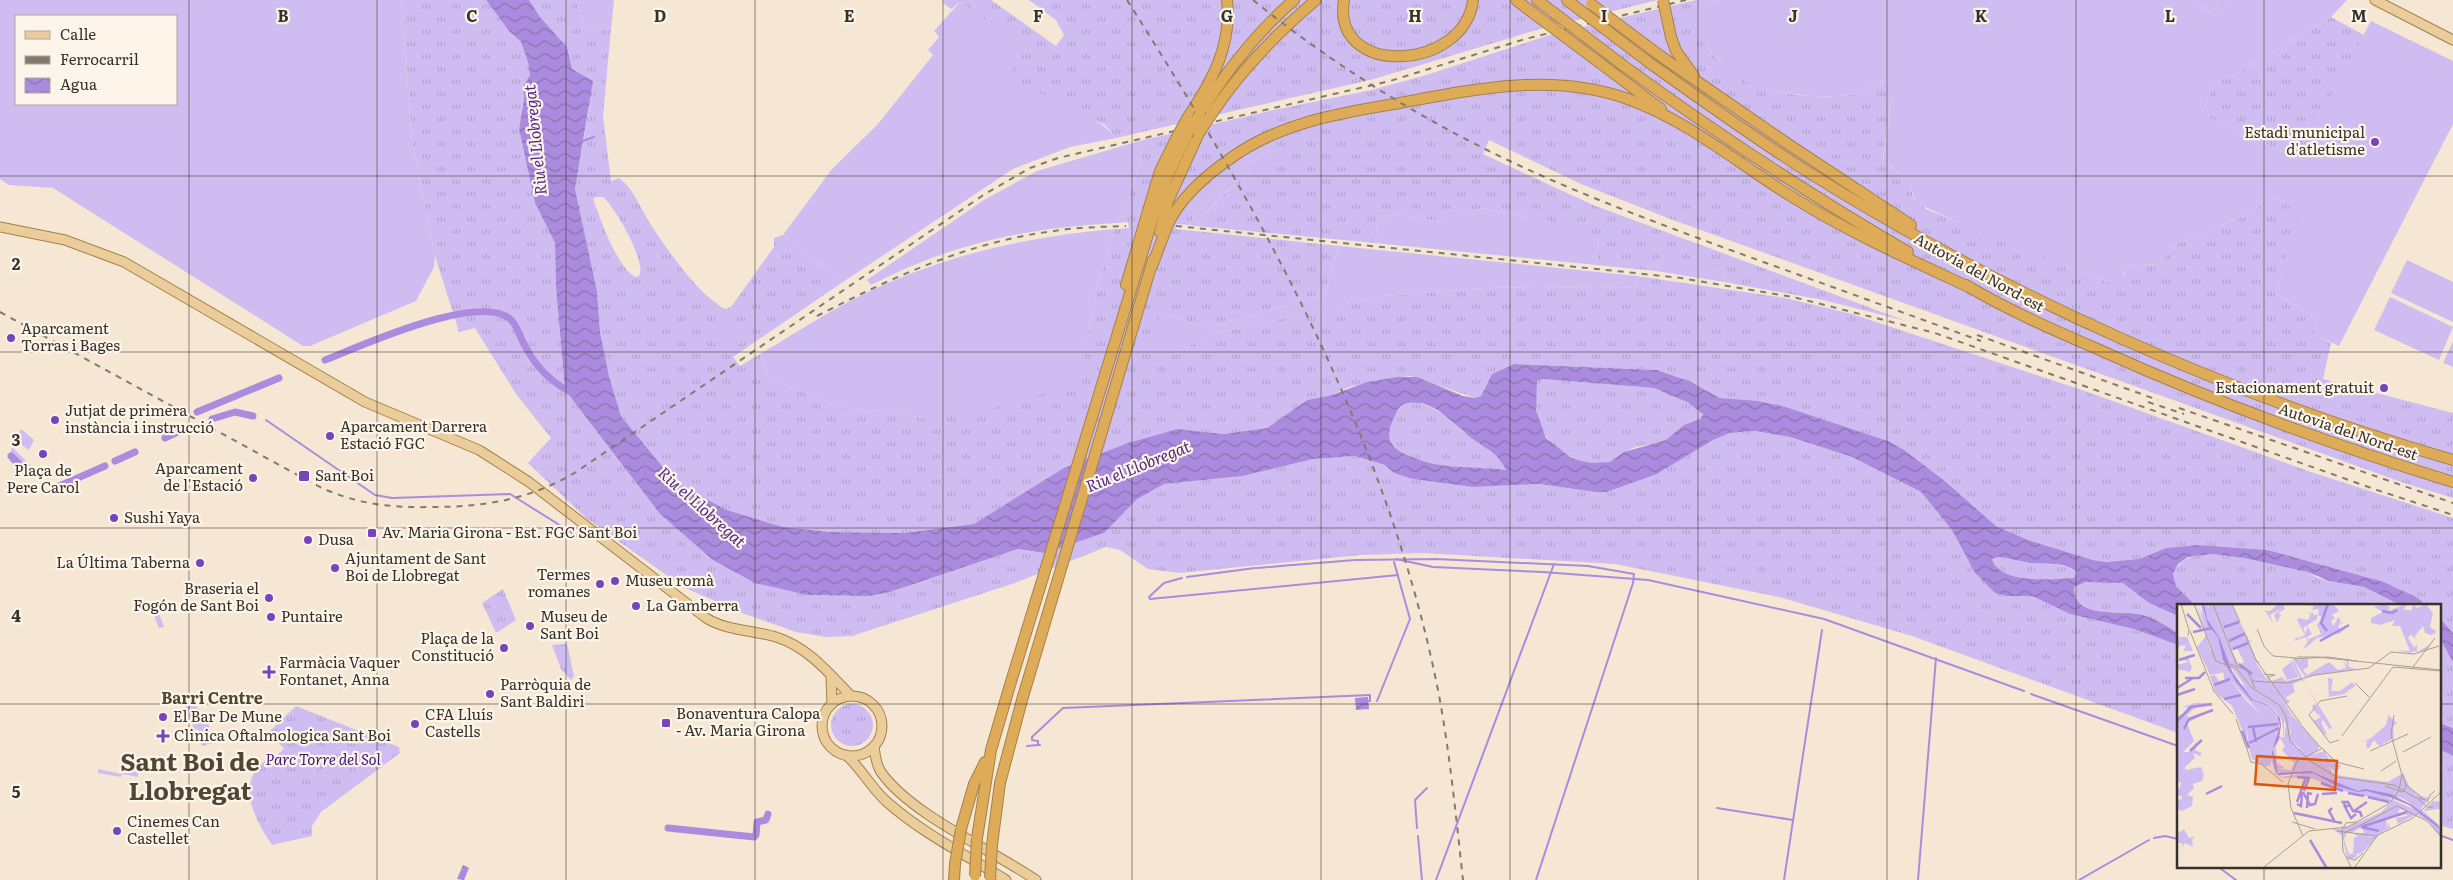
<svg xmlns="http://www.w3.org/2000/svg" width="2453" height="880" viewBox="0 0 2453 880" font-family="Literata,serif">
  <defs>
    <pattern id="grass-tufts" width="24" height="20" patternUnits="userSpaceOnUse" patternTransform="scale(1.25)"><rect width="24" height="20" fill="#cfbdf2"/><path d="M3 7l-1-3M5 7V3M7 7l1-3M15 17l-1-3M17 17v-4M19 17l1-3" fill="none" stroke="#b2a3d0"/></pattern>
    <pattern id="water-waves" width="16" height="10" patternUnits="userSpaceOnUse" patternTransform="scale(1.25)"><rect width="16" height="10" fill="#ab8bde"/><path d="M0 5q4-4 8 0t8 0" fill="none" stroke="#8c72b4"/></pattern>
  </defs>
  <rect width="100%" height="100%" fill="#f5e7d4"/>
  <g fill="url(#grass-tufts)" fill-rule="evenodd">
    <polygon points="401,0 486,0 509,31 521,42 528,62 530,75 523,87 524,99 519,129 535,203 555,243 556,288 565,390 660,514 808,595 870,596 890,592 1018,549 1044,553 1164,484 1243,476 1313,459 1355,456 1385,465 1394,473 1412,479 1473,487 1539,484 1595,492 1607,492 1657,474 1713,440 1730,433 1755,431 1790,437 1852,457 1921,492 1952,530 1975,573 1995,593 2006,596 2032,596 2070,614 2134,629 2178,645 2178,733 1912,636 1779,597 1615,564 1423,553 1361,555 1179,573 1148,569 1120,550 1106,547 1015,583 852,636 826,637 796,632 742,613 683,587 586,518 528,463 551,438 516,394 475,328 459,332 435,256 412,141"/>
    <path d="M 529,0 L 576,0 L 587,32 L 611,29 L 603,116 L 611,181 L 619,178 C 635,190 640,208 651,225 C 668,251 698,294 725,309 L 731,307 L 774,247 L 774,238 L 783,235 L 843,282 L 733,357 L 740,366 L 760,354 L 768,377 L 840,407 L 925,418 L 1085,356 L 1097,285 L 1114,229 L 1129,228 L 1128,222 L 1118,223 C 1127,198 1145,168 1139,141 L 1274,110 L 1371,90 L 1423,76 L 1553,34 L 1696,0 L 1721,0 L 1692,5 L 1688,23 C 1696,36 1724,68 1737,76 C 1769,95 1814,99 1850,95 C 1865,93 1881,79 1892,80 L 1892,97 L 1883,157 L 1888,165 L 1908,179 L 1914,199 L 1926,209 L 2107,282 L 2117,282 L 2124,275 L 2125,268 L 2129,266 L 2158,264 L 2178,243 L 2249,214 L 2268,199 L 2275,198 L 2301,212 L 2275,293 L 2316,318 L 2314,334 L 2331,343 L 2323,379 L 2453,413 L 2453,498 L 2404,483 L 1673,220 L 1581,184 L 1489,140 L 1483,154 L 1593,205 L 1906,321 L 1823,300 L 1724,282 L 1725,275 L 1661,253 L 1656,271 L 1596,265 L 1598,240 L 1528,217 L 1481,208 L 1477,214 L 1446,209 L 1442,222 L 1399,215 L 1379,217 L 1375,243 L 1196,226 C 1218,196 1244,174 1276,156 L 1272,149 C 1240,167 1208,193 1189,225 L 1177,224 L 1175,229 L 1339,246 L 1325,294 L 1209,328 L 1160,313 L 1157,360 L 1167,358 L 1210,334 L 1383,296 L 1483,288 L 1598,286 L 1634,288 L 1637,276 L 1785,298 L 1852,314 L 2082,390 L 2308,471 L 2453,518 L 2453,633 L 2439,617 L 2439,605 L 2426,605 L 2418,598 L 2384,582 L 2268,550 L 2197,545 L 2166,548 L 2139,559 L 2106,562 L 2093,560 L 2028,540 L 1996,526 L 1946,482 L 1888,441 L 1786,407 L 1720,398 L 1689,381 L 1657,370 L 1514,364 L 1492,374 L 1481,396 L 1475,398 L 1411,376 L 1385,379 L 1349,387 L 1332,395 L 1307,400 L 1267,428 L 1223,434 L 1178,429 L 1000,509 L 974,524 L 903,533 L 830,532 L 783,527 L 727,510 L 676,483 L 621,416 L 609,376 L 600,332 L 597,291 L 575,189 L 589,108 L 572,69 L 567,47 L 540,17 ZM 595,197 L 603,197 C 615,207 647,262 639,276 L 636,277 C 618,270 600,218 593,199 Z"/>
    <polygon points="944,0 991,0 1056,46 1064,35 1056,20 1029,0 1658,0 1540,29 1374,79 1116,138 1105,125 1068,106 1006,81 960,2 951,9 942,2"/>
    <polygon points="2194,0 2229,0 2215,16"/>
    <polygon points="2331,17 2364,35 2296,160 2278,149 2210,119 2205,106 2214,83 2235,74"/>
    <path d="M 1543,379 L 1654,388 L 1682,399 L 1703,413 L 1701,419 C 1687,423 1681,432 1669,439 C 1659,445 1647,444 1636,447 C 1625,450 1619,459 1610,462 C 1591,469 1567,457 1554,445 C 1535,428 1534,404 1537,381 Z"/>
    <path d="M 1423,403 L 1449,417 L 1462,431 L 1483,445 L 1503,463 L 1506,470 C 1475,466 1444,470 1415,459 C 1391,449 1383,439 1395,416 C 1397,411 1399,406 1404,404 C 1409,402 1418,403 1423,403 Z"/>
    <path d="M 2212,554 L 2244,558 L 2307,572 L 2318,578 L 2364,587 L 2400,605 L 2195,605 L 2176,586 L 2173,574 C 2181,556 2194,556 2212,554 Z"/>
    <path d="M 1998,557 C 2009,558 2019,561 2030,563 C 2046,565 2064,562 2077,572 L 2074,578 C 2053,579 2000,585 1992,559 Z"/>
    <path d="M 2117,581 L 2129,585 L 2149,603 L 2178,616 L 2178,633 C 2168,627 2155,618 2143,615 C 2122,609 2075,621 2074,587 L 2086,582 Z"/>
    <polygon points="503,589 516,620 496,633 482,603"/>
    <polygon points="161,606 163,610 158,611 164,627 159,628 152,611"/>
    <polygon points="2439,637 2453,662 2453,728 2439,723"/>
    <polygon points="567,644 574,676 571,680 561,669 552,645"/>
    <polygon points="194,699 201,720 207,718 213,743 202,746 198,729 194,730 185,702"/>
    <circle cx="852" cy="725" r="21"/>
    <path d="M 296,706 L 399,747 L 400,753 L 321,812 L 312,826 L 312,836 L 272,845 C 259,825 240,795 255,771 C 258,766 265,761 270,757 L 278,766 L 283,762 L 277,755 L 284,749 L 269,732 Z"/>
    <polygon points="2439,749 2453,756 2453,829 2439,825"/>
    <polygon points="98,769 121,774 122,769 138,772 138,777 122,774 121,777 98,773"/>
  </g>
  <g fill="#cfbdf2" fill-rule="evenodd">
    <path d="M 0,0 L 401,0 L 412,141 L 435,256 L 434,267 L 416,301 L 310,346 L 303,346 L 53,188 L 9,185 L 0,179 ZM 16,16 L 176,16 L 176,104 L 16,104 Z"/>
    <polygon points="576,0 614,0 611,29 587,32"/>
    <path d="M 1721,0 L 2194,0 L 2215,16 L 2229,0 L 2347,0 L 2331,17 L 2235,74 L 2214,83 L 2205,106 L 2210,119 L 2278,149 L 2296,160 L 2371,21 L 2453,61 L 2453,124 L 2339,346 L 2313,334 L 2316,318 L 2275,293 L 2300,212 L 2275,198 L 2268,199 L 2249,214 L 2178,243 L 2158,264 L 2129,266 L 2125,268 L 2122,279 L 2117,282 L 2107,282 L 1985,234 L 1916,203 L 1908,179 L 1883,161 L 1892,97 L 1892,80 C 1879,79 1867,92 1854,94 C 1822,100 1761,94 1735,75 C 1725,68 1716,57 1708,48 C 1698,38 1683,25 1687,10 L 1692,5 Z"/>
    <path d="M 960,2 L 1023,47 L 1007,81 C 1044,96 1089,107 1116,138 L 1070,147 L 1013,169 L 843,282 L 783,235 L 832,169 L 878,124 L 933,55 L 928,50 L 939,37 L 934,31 Z"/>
    <path d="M 1139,141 C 1145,168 1127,198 1118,223 C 1026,228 953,243 871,285 L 867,280 L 984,200 L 1037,171 Z"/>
    <path d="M 1272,149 L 1277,156 C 1244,174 1218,195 1196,226 L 1189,225 C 1208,193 1240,167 1272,149 Z"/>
    <polygon points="1481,208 1527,217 1531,213 1598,240 1596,265 1375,243 1379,217 1399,215 1442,222 1446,209 1477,214"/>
    <path d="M 1114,229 L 1097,285 L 1085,356 L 1071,386 L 990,409 L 925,418 L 840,407 L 768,377 L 760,354 C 799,331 838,305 879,287 C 954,253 1032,236 1114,229 Z"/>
    <polygon points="1339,246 1637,276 1634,288 1598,286 1483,288 1383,296 1210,334 1167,358 1157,361 1155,336 1160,313 1209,328 1325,294"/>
    <polygon points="1661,252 1725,275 1724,282 1656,271"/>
    <polygon points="2407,260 2453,282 2453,322 2391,293"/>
    <polygon points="2390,297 2453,327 2439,360 2374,330"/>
    <polygon points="730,317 754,332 731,350 712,335"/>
    <polygon points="2453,341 2453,367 2443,363"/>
    <polygon points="21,429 34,440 29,450 15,440"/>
    <polygon points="12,447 30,465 31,474 27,476 21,474 9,460"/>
    <polygon points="342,757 350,770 325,785 318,772"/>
  </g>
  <g fill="url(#water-waves)" fill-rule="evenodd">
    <path d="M 486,0 L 529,0 L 540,17 L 567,47 L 572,69 L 593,81 L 575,189 L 597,291 L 600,332 L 609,376 L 621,416 L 676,483 L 727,510 L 783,527 L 830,532 L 903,533 L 974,524 L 1064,468 L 1128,443 L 1178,429 L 1223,434 L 1267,428 L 1307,400 L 1332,395 L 1367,382 L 1397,377 L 1417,377 L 1463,396 L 1475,398 L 1481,396 L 1492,374 L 1514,364 L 1657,370 L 1689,381 L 1720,398 L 1757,401 L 1786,407 L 1888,441 L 1904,450 L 1946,482 L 1996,526 L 2028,540 L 2093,560 L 2106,562 L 2139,559 L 2166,548 L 2197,545 L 2268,550 L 2384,582 L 2418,598 L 2426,605 L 2400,605 L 2364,587 L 2330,581 L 2307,572 L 2244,558 L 2212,554 L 2188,557 L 2178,564 L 2173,574 L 2176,586 L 2195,605 L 2178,605 L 2178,616 L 2149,603 L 2123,583 L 2086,582 L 2074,587 C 2074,621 2122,609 2143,615 C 2155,618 2168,627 2178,633 L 2178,645 L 2134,629 L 2070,614 L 2032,596 L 2006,596 L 1995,593 L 1975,573 L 1952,530 L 1921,492 L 1852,457 L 1790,437 L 1755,431 L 1730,433 L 1713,440 L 1657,474 L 1607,492 L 1595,492 L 1539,484 L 1473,487 L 1412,479 L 1394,473 L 1385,465 L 1355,456 L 1313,459 L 1243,476 L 1164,484 L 1136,500 L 1104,533 L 1044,553 L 1018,549 L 890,592 L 870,596 L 808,595 L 755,583 L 713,560 L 660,514 L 565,390 L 556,288 L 555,243 L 535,203 L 519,129 L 524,99 L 523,87 L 530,75 L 528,62 L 521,42 L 509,31 ZM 1543,379 L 1654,388 L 1687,402 L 1703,414 L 1701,419 L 1684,425 L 1666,440 L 1624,452 L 1610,462 L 1592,463 L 1581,461 L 1570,457 L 1546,438 L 1536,410 L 1537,381 ZM 1423,403 C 1440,409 1449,419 1462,430 C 1476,444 1498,451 1506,470 C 1475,466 1444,470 1414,458 C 1390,449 1383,439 1395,416 C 1397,411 1399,406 1404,404 C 1409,402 1418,403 1423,403 ZM 1998,557 C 2009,558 2019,561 2030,563 C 2045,565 2065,561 2077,572 L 2074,578 C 2053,579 2000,585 1992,559 Z"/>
    <polygon points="2439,617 2453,633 2453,662 2439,637"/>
    <polygon points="1368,697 1369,709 1356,710 1355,698"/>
    <polygon points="2439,723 2453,728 2453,756 2439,749"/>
    <polygon points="463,865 469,868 464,880 457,879"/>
  </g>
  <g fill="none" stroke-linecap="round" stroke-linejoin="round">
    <g stroke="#ab8bde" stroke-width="2">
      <polyline points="583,141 594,137"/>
      <polyline points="266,420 375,495 392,498 510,494 577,536"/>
      <polyline points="1396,559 1433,567 1543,572 1648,580 1824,619 2024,691"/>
      <polyline points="1293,565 1355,560 1436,559 1588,566 1634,574 1633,583 1536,880"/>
      <polyline points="1257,568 1292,565"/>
      <polyline points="1187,577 1255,568"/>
      <polyline points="1182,578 1164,583 1149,597 1150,599 1398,575"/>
      <polyline points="2031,694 2178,746"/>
      <polyline points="1377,701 1410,619 1394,562"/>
      <polyline points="1040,745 1038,745 1038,741 1032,740 1032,737 1063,708 1370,695 1370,701 1368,701"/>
      <polyline points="1027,746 1038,745"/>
      <polyline points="1717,808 1793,820"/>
      <polyline points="1417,828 1415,800 1427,788"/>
      <polyline points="2439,835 2453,840"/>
      <polyline points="1418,836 1422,880"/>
      <polyline points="2154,838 2165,836 2178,839"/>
      <polyline points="2217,866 2236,880"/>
      <polyline points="1436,880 1554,564"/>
      <polyline points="1784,880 1822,630"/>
      <polyline points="1918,880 1936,658"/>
      <polyline points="2079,880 2149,840"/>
    </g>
    <g stroke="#ab8bde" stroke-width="7">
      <path d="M 325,360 C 359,347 486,288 513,322 C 518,329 521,339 525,346 C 536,367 551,383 573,393"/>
      <polyline points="197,412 279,378"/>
      <polyline points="212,419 235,412 253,416"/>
      <polyline points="165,438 188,427"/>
      <polyline points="11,456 29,474"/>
      <polyline points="115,461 135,452"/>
      <polyline points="57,487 105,466"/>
      <polyline points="668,828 754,837 756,835 757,822 766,820 768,814"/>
    </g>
    <g stroke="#a38149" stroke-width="11">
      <g id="major">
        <polyline points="2375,0 2453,40"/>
        <path d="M 0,227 L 65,240 L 124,262 L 365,402 L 479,450 L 529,482 L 706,618 C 727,631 753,630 776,637 C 808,647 829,673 851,696"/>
        <polyline points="831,676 832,704"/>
        <circle cx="852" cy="726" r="30"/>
        <path d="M 874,746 C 875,754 876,765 881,772 C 910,814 992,850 1036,880"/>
        <path d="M 846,755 C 862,769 871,788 887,802 C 922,833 966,855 1006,880"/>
      </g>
    </g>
    <g stroke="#a38149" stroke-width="12">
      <g id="highway">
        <path d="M 1344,0 C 1331,79 1465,71 1473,0"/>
        <polyline points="1516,0 1537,16"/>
        <polyline points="1537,0 1553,12"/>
        <polyline points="1567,0 1576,7"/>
        <polyline points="1671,37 1676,51 1694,76"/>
        <polyline points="1662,57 1788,144 1911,225"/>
        <path d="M 1647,61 C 1700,99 1753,137 1808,172 C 2004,295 2230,396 2453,460"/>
        <path d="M 1624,66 C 1716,133 1810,195 1908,252"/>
        <polyline points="1608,69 1661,109"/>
        <path d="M 1200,114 C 1226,71 1256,33 1294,0"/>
        <path d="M 1211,115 C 1240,71 1277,33 1316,0"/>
        <path d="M 1188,117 C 1212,81 1232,46 1227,0"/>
        <polyline points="1160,232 1168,201 1199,133"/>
        <path d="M 1152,266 C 1158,251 1163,236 1169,222 C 1182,196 1208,174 1231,158 C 1281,122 1341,113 1400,103 C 1476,89 1553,72 1628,99 C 1689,121 1740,165 1794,198 C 1850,233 1911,260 1971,288"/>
        <polyline points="1126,285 1160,171 1178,135"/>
        <path d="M 1966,285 C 2009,311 2056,331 2102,351 C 2217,403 2333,445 2453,482"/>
        <polyline points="961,829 974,784 985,762"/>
        <polyline points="977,838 991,750 1010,685 1153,218 1167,178 1187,135"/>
        <polyline points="992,845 1000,783 1022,700 1153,260"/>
        <polyline points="954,880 955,864"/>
      </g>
    </g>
    <use href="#major" stroke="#ebcd9b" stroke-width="9"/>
    <use href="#highway" stroke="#deac59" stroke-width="10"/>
    <g stroke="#837a6e" stroke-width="2" stroke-dasharray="6 6" stroke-linecap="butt">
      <path d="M 1127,0 C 1262,213 1388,439 1438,690 C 1450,753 1456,817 1463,880"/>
      <path d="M 1253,0 C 1325,58 1403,108 1485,149 C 1565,189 1649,220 1733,251 C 1816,281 1899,311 1981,341"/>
      <polyline points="1176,226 1616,271 1681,278 1793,297 1935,333 2377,490 2453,515"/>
      <path d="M 0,312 L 314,484 C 353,504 390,508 433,507 C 486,507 531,499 576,472 L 985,194 L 1030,168 L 1058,158 L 1390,81 L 1525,39 L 1686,0"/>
      <path d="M 817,316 C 893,277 968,242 1054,231 C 1077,227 1102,227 1126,226"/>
      <polyline points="1977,335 2158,400"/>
      <polyline points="2148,402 2184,414"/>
      <polyline points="2179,408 2453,503"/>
    </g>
    <g stroke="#a38149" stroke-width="12" stroke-linecap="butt">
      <g id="highway-bridge">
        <polyline points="1663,0 1671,37"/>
        <polyline points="1591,4 1662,57"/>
        <polyline points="1576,7 1647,61"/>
        <polyline points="1553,12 1624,66"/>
        <polyline points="1537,16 1608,69"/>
        <polyline points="1199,133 1211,115"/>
        <polyline points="1178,135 1188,117"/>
        <polyline points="1187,135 1200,114"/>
        <polyline points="955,864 961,829"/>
        <polyline points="975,876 977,838"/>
        <polyline points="990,878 992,845"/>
      </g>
    </g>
    <use href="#highway-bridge" stroke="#deac59" stroke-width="10"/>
  </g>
  <path fill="none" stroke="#36312a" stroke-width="1" stroke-opacity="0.55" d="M 189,0 L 189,880M 377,0 L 377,880M 566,0 L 566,880M 755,0 L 755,880M 943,0 L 943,880M 1132,0 L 1132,880M 1321,0 L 1321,880M 1510,0 L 1510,880M 1698,0 L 1698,880M 1887,0 L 1887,880M 2076,0 L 2076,880M 2264,0 L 2264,605M 0,176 L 2453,176M 0,352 L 2453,352M 0,528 L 2453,528M 0,704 L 2178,704M 2439,704 L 2453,704M 2264,866 L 2264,880"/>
  <g fill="#7944bb" stroke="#fdf5e9" stroke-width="2">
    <circle cx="2375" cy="142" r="5"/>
    <circle cx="11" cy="338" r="5"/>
    <circle cx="2384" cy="388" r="5"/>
    <circle cx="55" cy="420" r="5"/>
    <circle cx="330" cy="436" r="5"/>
    <circle cx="43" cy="454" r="5"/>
    <rect x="298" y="470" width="12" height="12" rx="2.5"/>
    <circle cx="253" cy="478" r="5"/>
    <circle cx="114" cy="518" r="5"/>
    <rect x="367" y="528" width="10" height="10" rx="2.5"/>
    <circle cx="308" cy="540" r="5"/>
    <circle cx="200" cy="563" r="5"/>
    <circle cx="335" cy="568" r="5"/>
    <circle cx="615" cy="581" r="5"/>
    <circle cx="600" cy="584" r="5"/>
    <circle cx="269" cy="598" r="5"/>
    <circle cx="636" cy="606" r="5"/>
    <circle cx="271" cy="617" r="5"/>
    <circle cx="530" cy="626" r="5"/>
    <circle cx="504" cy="648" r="5"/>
    <path d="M266.5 664.5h5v5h5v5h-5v5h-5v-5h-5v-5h5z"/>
    <circle cx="490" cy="694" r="5"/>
    <circle cx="163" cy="717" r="5"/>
    <rect x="661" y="718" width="10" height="10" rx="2.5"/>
    <circle cx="415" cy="724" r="5"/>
    <path d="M160.5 728.5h5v5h5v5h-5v5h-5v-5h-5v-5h5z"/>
    <circle cx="117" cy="831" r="5"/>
  </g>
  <g text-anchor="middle" stroke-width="4.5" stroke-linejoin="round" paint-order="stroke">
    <g font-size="15" fill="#36312a" stroke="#fdf5e9" text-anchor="start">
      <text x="2365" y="138" text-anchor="end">Estadi municipal<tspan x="2365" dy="17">d'atletisme</tspan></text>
      <text x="21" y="334">Aparcament<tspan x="21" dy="17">Torras i Bages</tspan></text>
      <text x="2374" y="393" text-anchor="end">Estacionament gratuit</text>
      <text x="65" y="416">Jutjat de primera<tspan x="65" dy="17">instància i instrucció</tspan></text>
      <text x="340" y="432">Aparcament Darrera<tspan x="340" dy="17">Estació FGC</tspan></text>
      <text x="243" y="474" text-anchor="end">Aparcament<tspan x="243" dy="17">de l'Estació</tspan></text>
      <text x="43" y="476" text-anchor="middle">Plaça de<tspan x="43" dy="17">Pere Carol</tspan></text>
      <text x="315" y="481">Sant Boi</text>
      <text x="124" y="523">Sushi Yaya</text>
      <text x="382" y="538">Av. Maria Girona - Est. FGC Sant Boi</text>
      <text x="318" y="545">Dusa</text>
      <text x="345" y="564">Ajuntament de Sant<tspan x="345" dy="17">Boi de Llobregat</tspan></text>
      <text x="190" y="568" text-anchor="end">La Última Taberna</text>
      <text x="590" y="580" text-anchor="end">Termes<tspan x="590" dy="17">romanes</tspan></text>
      <text x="625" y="586">Museu romà</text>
      <text x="259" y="594" text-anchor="end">Braseria el<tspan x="259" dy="17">Fogón de Sant Boi</tspan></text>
      <text x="646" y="611">La Gamberra</text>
      <text x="281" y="622">Puntaire</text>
      <text x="540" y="622">Museu de<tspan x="540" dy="17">Sant Boi</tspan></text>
      <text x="494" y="644" text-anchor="end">Plaça de la<tspan x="494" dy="17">Constitució</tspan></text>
      <text x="279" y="668">Farmàcia Vaquer<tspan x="279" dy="17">Fontanet, Anna</tspan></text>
      <text x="500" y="690">Parròquia de<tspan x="500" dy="17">Sant Baldiri</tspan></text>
      <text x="676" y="719">Bonaventura Calopa<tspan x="676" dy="17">- Av. Maria Girona</tspan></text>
      <text x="425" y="720">CFA Lluís<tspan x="425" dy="17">Castells</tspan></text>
      <text x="173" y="722">El Bar De Mune</text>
      <text x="174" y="741">Clinica Oftalmologica Sant Boi</text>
      <text x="127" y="827">Cinemes Can<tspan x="127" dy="17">Castellet</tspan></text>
    </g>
    <g font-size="15" fill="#36312a" stroke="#fdf5e9">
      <text transform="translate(1979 273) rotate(29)" y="5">Autovia del Nord-est</text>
      <text transform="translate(2348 432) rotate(19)" y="5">Autovia del Nord-est</text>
    </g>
    <g font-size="15" font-style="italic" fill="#451476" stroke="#fdf5e9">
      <text x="323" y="765">Parc Torre del Sol</text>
    </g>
    <g font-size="16" font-style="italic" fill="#532686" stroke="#fdf5e9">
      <text transform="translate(535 140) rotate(-96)" y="6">Riu el Llobregat</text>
      <text transform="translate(1138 466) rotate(-22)" y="6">Riu el Llobregat</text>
      <text transform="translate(702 507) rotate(42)" y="6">Riu el Llobregat</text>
    </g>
    <g font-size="16" font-weight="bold" fill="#514636" stroke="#fdf5e9">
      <text x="212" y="704">Barri Centre</text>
    </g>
    <g font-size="25" font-weight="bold" fill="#514636" stroke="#fdf5e9">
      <text x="190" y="771">Sant Boi de<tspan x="190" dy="29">Llobregat</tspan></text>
    </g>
  </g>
  <g transform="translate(2177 604)">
    <rect width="264" height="264" fill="#f5e7d4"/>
    <path d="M 18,0 L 29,24 L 20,0 L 26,12 L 24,0 L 27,3 L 30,0 L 31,4 L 33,0 L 46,0 L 42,11 L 54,46 L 61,59 L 71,64 L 79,75 L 91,77 L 89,70 L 95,77 L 105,73 L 109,77 L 123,74 L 113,55 L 118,59 L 128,80 L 125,76 L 116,80 L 118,88 L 108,94 L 113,97 L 117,94 L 110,100 L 116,108 L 93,79 L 80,81 L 84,88 L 103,99 L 111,112 L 117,111 L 113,115 L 113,129 L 120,144 L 133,149 L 141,146 L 134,151 L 135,155 L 148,153 L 145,149 L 147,145 L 152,157 L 147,154 L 135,156 L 148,165 L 153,163 L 155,169 L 165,172 L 211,178 L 226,169 L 233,184 L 241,191 L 251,194 L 260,191 L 251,195 L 244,205 L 246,207 L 256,197 L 264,198 L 263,205 L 246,207 L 261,220 L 264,224 L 230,197 L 223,193 L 207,192 L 241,207 L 263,225 L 264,234 L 252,218 L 240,210 L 200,231 L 191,232 L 195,236 L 192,233 L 202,231 L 186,248 L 174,252 L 181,250 L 178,253 L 181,253 L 171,255 L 180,257 L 171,256 L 165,231 L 155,225 L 165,225 L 165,230 L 165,225 L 203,209 L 215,198 L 170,188 L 131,173 L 106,174 L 98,170 L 93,151 L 100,130 L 98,126 L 71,139 L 71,124 L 92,120 L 53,75 L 47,75 L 46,63 L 33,58 L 34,44 ZM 37,10 L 57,62 L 72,84 L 64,80 L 50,56 L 33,14 ZM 42,34 L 56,66 L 55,70 L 75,95 L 80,96 L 85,100 L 74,96 L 59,78 L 49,60 ZM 85,92 L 101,101 L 109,121 L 107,134 L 102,132 L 97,144 L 99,166 L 106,171 L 125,167 L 124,170 L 105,173 L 98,165 L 96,144 L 103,121 L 95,103 L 82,95 ZM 103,134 L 108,142 L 105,146 L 117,159 L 114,166 L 104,165 L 107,163 L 100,159 L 99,142 ZM 223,205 L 229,207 L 230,212 L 219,214 L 221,220 L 213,224 L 211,218 L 210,226 L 209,215 L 224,211 L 221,208 ZM 185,223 L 187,229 L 177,230 L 181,232 L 177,234 L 176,249 L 180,249 L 172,250 L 167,235 L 170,229 L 166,228 L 175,229 ZM 101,0 L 106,0 L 108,5 L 101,9 L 104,11 L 100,18 L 97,11 L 105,4 L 93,11 L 96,19 L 89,8 L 84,7 L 93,7 ZM 207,0 L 213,3 L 211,7 L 229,0 L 227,6 L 235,6 L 236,0 L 240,4 L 249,0 L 256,9 L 253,23 L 260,28 L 254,31 L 248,29 L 246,22 L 238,32 L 239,35 L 234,31 L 231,34 L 237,43 L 240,41 L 240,48 L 254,40 L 250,46 L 239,48 L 237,47 L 233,49 L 219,46 L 233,47 L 223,22 L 215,22 L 218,16 L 203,21 L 194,19 L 194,14 L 206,8 L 197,3 ZM 130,9 L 136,9 L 137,12 L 140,10 L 140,15 L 126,24 L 129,30 L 130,22 L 135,30 L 130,33 L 131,36 L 130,37 L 129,33 L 117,37 L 120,32 L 120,35 L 128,31 L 120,16 L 122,14 L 131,16 L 134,10 ZM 153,9 L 158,14 L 154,17 L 157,22 L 161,13 L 164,16 L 162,21 L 166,17 L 165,20 L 161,21 L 163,26 L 171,23 L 162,30 L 156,30 L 157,27 L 154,32 L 140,34 L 126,46 L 132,35 L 144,30 L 140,21 L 146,12 L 148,14 ZM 119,53 L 122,56 L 131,54 L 131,63 L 126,66 L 130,71 L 152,58 L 161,66 L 169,64 L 166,57 L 171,63 L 169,57 L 171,56 L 172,63 L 179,65 L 128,73 L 117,57 ZM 151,74 L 156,75 L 154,87 L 163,87 L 175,78 L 178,82 L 167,90 L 152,93 ZM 129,81 L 155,123 L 153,126 L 146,116 L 144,118 L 150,131 L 147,130 L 132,112 L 137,117 L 144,113 L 138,108 L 135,102 L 138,99 L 138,103 L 141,102 ZM 211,111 L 220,119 L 216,123 L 217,134 L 202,142 L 197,136 L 192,144 L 189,143 L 190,137 L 184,138 L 193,135 L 209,121 Z" fill="#cfbdf2" fill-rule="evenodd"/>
    <path d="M 127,1 L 157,1 L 162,7 L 148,15 L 141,11 L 142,5 L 135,6 L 137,2 ZM 0,33 L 10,33 L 16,47 L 6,47 L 9,42 L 4,41 L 0,45 L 0,35 L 3,35 ZM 16,50 L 11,55 L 15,63 L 13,68 L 0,65 L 0,61 L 11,58 L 4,54 ZM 18,99 L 34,99 L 36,102 L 19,103 L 10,111 L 12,115 L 22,110 L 26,111 L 10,119 L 17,137 L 6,148 L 12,148 L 20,137 L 18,146 L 25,149 L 23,152 L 16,149 L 18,154 L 8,163 L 9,166 L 24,163 L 27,171 L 25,177 L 16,180 L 17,184 L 10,191 L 16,193 L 15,202 L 5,207 L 0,205 L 0,196 L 5,195 L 4,191 L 0,193 L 0,184 L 3,184 L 4,178 L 0,178 L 0,113 L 9,108 L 10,103 L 5,103 ZM 7,225 L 12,234 L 18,232 L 15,236 L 16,243 L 8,239 L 3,245 L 6,240 L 0,238 L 0,230 Z" fill="#cfbdf2"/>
    <path d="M 46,0 L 54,0 L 72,36 L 75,37 L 72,38 L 80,57 L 84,58 L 79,59 L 91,77 L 77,74 L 71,64 L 64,60 L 67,58 L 60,44 L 55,47 L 41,9 ZM 37,10 L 57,62 L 73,84 L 70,85 L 50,56 L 32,14 ZM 29,32 L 35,52 L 33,58 L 46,63 L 48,68 L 33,71 L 20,43 ZM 114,58 L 122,73 L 110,76 L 105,65 ZM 38,71 L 42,77 L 53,75 L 68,95 L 93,120 L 71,124 L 70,137 L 55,102 L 39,89 L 33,72 ZM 83,79 L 93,79 L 99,87 L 103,84 L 102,90 L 109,87 L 103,92 L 115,111 L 111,112 L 102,99 L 84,88 L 80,82 ZM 85,92 L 99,99 L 107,111 L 107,135 L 105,116 L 94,102 L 82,95 ZM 116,112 L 142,142 L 141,146 L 133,149 L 124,146 L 114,135 L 113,115 ZM 98,126 L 100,132 L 94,147 L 94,161 L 89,163 L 75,155 L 71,140 ZM 144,148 L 154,154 L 146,153 L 141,155 L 153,155 L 156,157 L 152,160 L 157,158 L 164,162 L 159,169 L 153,163 L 148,165 L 135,156 L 134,151 Z" fill="#cfbdf2"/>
    <path d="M 25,0 L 27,0 L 30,15 L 42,33 L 56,70 L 75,95 L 91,101 L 103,114 L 104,121 L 102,135 L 96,145 L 101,169 L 133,167 L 181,187 L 188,185 L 214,190 L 235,201 L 260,220 L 264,226 L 232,201 L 215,194 L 190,187 L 181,188 L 162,183 L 136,169 L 102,171 L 98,165 L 95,149 L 96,143 L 103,122 L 100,112 L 92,102 L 74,96 L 59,78 L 46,56 L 41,33 L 31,21 Z" fill="#ab8bde"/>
    <path fill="none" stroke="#ab8bde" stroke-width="2.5" d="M 205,7 L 215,9 L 220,6M 10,10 L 24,24M 47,23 L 62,18M 150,27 L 144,19 L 151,0M 16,28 L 35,24M 52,37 L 67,30M 143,37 L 172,21M 56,45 L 71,39M 2,56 L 18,51M 62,60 L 75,70M 8,74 L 22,74 L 28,68M 37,81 L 53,75M 0,84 L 16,74M 0,91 L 18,85M 47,95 L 64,91M 0,117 L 14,103 L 35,100M 71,123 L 101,120M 76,123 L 79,138M 7,125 L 12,115 L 36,106M 65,127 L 72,144M 72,139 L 102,124M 13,147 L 25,136M 120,173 L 132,174 L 127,187M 144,179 L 166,187M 126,188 L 133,201 L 138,200 L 141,190M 171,189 L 187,192M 29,190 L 45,182M 145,190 L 160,189M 191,193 L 212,198M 120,198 L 129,173M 120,200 L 124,202 L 125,188M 167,201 L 174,214 L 179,210M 172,201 L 169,203 L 166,198 L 171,198 L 176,207 L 183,208 L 185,213M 130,204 L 131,189 L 135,190M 155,204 L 152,207 L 158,218M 177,207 L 190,198M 117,209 L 165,219M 184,223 L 230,208M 184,223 L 202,227M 133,236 L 149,263"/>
    <path fill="none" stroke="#a99e90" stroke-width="1" d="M 4,0 L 12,26 L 11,32M 17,0 L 39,57 L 60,65 L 74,83 L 102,101 L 109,112 L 113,137 L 133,157 L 160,173 L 217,181 L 237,193 L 249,196M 36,0 L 60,61M 55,0 L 63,18M 80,25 L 87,42 L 96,52 L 119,54M 13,27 L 37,87M 67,28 L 79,56M 120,53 L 141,53M 140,53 L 264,66M 116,55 L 151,53 L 180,57M 79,56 L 109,99M 53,60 L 70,66 L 78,84M 236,63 L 258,34M 87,70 L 98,71 L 90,73M 75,77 L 110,79 L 138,71 L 192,64 L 214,48 L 237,50 L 262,42M 178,79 L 192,93M 36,86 L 56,110M 108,98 L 124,120M 59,115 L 69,143M 124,121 L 145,145M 165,132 L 216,63 L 264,67M 162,136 L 153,139 L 132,111 L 143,97 L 170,92M 69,142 L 74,158 L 84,160 L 106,178M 145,144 L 159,158 L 187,165M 193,147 L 231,130M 226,148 L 254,133M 204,167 L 219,157M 229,181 L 246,194M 208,182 L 226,188 L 229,182 L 226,171M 241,195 L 251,203 L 256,203M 250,199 L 252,192 L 258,187M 197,214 L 220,202 L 250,217 L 264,232M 115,218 L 138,225M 160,227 L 199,232 L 236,214 L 264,188M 167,229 L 198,214M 126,232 L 114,204 L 111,180 L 120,157 L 144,145M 170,253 L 178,256 L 186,249M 87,263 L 132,227 L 171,223 L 213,199 L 222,186 L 225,171 L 214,131 L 217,111M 174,263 L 166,247 L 165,226 L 169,219 L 180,218M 178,263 L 200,232"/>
    <path fill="#df570e" fill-opacity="0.15" stroke="#df570e" stroke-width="2.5" d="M 80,152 L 160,157 L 158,186 L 78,180 Z"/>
    <rect width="264" height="264" fill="none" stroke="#36312a" stroke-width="2.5"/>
  </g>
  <g font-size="16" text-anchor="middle" font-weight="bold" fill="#36312a" stroke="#fdf5e9" stroke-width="4.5" stroke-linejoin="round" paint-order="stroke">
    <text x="283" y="22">B</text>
    <text x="472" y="22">C</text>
    <text x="660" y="22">D</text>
    <text x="849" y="22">E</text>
    <text x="1038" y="22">F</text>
    <text x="1227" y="22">G</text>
    <text x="1415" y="22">H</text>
    <text x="1604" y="22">I</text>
    <text x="1793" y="22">J</text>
    <text x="1981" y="22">K</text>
    <text x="2170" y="22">L</text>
    <text x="2359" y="22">M</text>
    <text x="16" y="270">2</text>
    <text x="16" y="446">3</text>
    <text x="16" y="622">4</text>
    <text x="16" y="798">5</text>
  </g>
  <rect x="15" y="15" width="162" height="90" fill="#fdf5e9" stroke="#ada79d"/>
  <rect x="25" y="31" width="25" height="8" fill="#ebcd9b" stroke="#ada79d"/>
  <text x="60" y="40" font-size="15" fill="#36312a">Calle</text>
  <rect x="25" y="56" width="25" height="8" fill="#837a6e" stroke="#ada79d"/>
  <text x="60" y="65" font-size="15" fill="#36312a">Ferrocarril</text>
  <rect x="25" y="78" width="25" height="15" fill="url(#water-waves)" stroke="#ada79d"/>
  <text x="60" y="90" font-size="15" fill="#36312a">Agua</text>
</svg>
